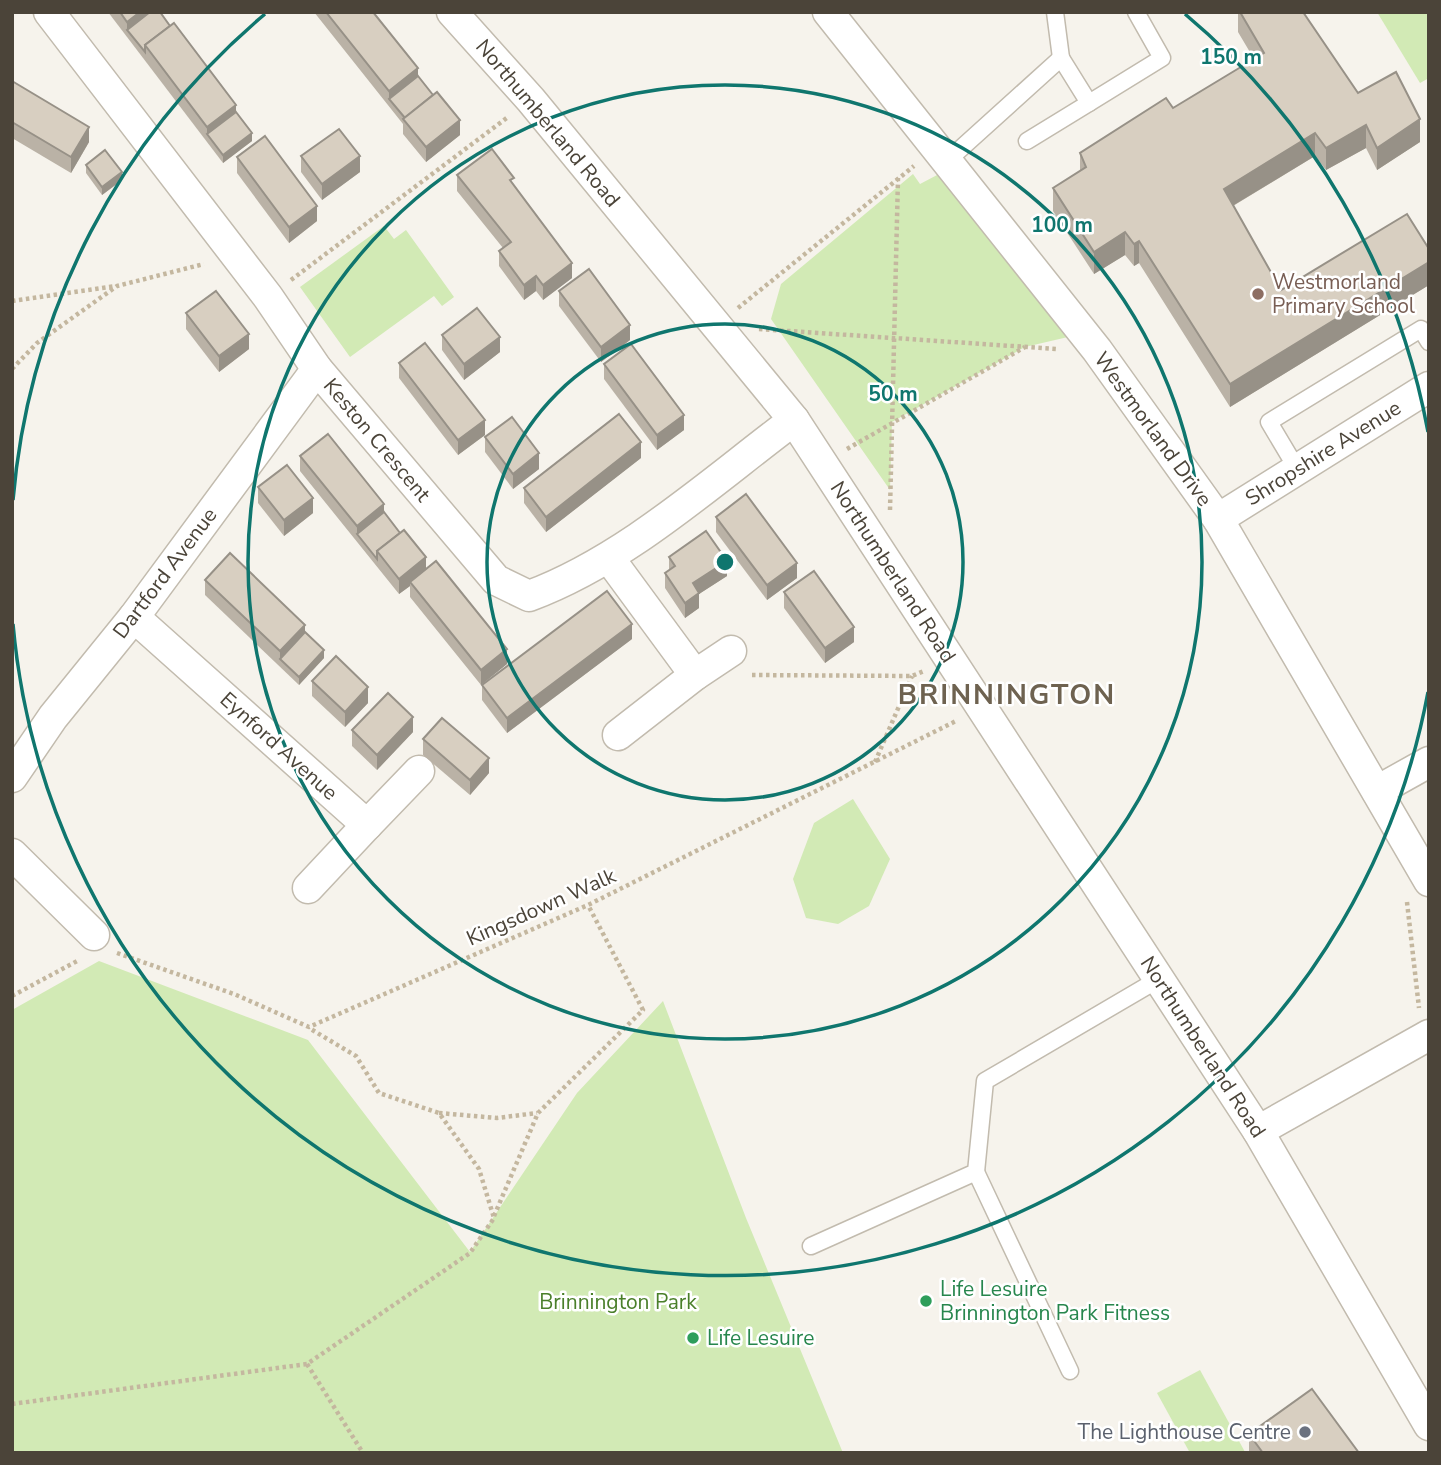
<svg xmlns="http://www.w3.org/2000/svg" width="1441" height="1465" viewBox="0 0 1441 1465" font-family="'Nunito Sans',sans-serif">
  <rect width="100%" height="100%" fill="#f6f3ec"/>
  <g fill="#d2eab5">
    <polygon points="1377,12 1429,12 1429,78 1420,83"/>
    <polygon points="913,174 920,184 939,174 1068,337 1025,347 892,422 890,490 771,319 781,284"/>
    <polygon points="384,226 394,239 406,230 454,297 442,306 434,296 350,357 300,287"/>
    <polygon points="853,799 890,859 869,906 838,924 806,918 793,879 814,823"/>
    <polygon points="99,961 308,1040 470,1252 577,1093 663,1001 746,1218 843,1453 12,1453 12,1010"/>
    <polygon points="1200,1370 1245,1452 1243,1453 1190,1453 1157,1393"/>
  </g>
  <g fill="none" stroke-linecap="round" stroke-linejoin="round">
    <g stroke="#c2bbae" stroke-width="19">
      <g id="service">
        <polyline points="1055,12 1061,58"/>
        <polyline points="1027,141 1089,103"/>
        <polyline points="947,161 1061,58 1089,103 1162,58 1136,12"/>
        <polyline points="1297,469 1269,422 1421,329 1429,342"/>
        <polyline points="976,1172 1070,1371"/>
        <polyline points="811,1246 976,1172 985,1081 1159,979"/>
      </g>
    </g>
    <g stroke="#c2bbae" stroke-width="33">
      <g id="minor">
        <path d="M 49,12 L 268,297 L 317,369 L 496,580 L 529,596 C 626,560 711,482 794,420"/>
        <polyline points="452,12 531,100 794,420 1258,1131 1429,1425"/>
        <polyline points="828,12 1097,350 1218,519 1429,881"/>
        <polyline points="1218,519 1429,387"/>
        <polyline points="609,558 695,675"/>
        <polyline points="134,617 367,825 419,771"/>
        <polyline points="618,735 695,675 731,651"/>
        <polyline points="12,777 53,717 134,617 317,369"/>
        <polyline points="1377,791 1429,762"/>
        <polyline points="12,854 94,935"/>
        <polyline points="308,888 367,825"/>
        <polyline points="1258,1131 1429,1035"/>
      </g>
    </g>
    <g stroke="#c4b79f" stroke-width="4.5" stroke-dasharray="3.5 3.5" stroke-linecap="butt">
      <polyline points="291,280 508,117"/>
      <polyline points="12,301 116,286"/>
      <polyline points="738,308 914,166"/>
      <polyline points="759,329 1057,349"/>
      <polyline points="12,369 37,343 117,286 204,264"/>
      <polyline points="847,449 1025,347"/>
      <polyline points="890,510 898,178"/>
      <polyline points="752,675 912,676 924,671"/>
      <polyline points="875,762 912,676"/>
      <polyline points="1407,902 1419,1008"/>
      <polyline points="117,953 234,994 309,1027 588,905 956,721"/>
      <polyline points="12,996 79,960"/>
      <polyline points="439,1113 497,1118 537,1113"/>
      <polyline points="494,1216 538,1113 643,1010 588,905"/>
      <polyline points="307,1364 363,1453"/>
      <polyline points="12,1404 307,1364 470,1253 494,1218 479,1169 439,1113 379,1093 356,1056 309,1028"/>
    </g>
    <use href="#service" stroke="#fff" stroke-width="16"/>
    <use href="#minor" stroke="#fff" stroke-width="30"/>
  </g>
  <g fill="#bab2a6">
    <polygon points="108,12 160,12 236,112 252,141 223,163"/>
    <polygon points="314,12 373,12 460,135 426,162 403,134 403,124"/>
    <polygon points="1238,12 1303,12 1358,93 1420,142 1377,170 1366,148 1326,170 1315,156 1233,206 1281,290 1429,249 1429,285 1230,407 1139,263 1134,266 1125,255 1094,274 1053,211 1053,188 1080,171 1080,153 1173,108 1254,59 1238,32"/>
    <polygon points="12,81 89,142 71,173 12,138"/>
    <polygon points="301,156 360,172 322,200 301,172"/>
    <polygon points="237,157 317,221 289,243 237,173"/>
    <polygon points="86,165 122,180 102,195 86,173"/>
    <polygon points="457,175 514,185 572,278 543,300 536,291 524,300 499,266 499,251 503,248 457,191"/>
    <polygon points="559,291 630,340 601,362 559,306"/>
    <polygon points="186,313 249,349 219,372 186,329"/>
    <polygon points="442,335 500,352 464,380 442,350"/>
    <polygon points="399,363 485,435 458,455 399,378"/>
    <polygon points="604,364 684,430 657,450 604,379"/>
    <polygon points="485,437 539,469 513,489 485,452"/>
    <polygon points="300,456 384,512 426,569 507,664 481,685 410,597 410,586 399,594 300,471"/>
    <polygon points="641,458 546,532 524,503 524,488"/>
    <polygon points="258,487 313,513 284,536 258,503"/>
    <polygon points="716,517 797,578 767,600 716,532"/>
    <polygon points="669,557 727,576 699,594 699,608 685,618 665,588 665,573 669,571"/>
    <polygon points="205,580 305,632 324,658 299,685 205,595"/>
    <polygon points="784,592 854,642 825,663 784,608"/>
    <polygon points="632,639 507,733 482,700 482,685"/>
    <polygon points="312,681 368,703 345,727 312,696"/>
    <polygon points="352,730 413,732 377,770 352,746"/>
    <polygon points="423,739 489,773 470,795 423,755"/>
    <polygon points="1249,1434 1359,1453 1249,1453"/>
  </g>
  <g fill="#979187">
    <polygon points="140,12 156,12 127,30 127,37 127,22"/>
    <polygon points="418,68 418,83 389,99 389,91"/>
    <polygon points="236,105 236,120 207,134 207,127"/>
    <polygon points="1420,119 1420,142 1377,170 1377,148"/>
    <polygon points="460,120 460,135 426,162 426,147"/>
    <polygon points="1366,125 1366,148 1326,170 1326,148"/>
    <polygon points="89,127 89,142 71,173 71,157"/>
    <polygon points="252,133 252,141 223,163 223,155"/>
    <polygon points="1315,133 1315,156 1224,211 1224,189"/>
    <polygon points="360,156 360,172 322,200 322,184"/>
    <polygon points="122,172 122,180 102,195 102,187"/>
    <polygon points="317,206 317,221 289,243 289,227"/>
    <polygon points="1125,232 1125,255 1094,274 1094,252"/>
    <polygon points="1139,241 1139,263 1134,266 1134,244"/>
    <polygon points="1429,262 1429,285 1230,407 1230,384"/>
    <polygon points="572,263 572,278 543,300 543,285"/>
    <polygon points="536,276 536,291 524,300 524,285"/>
    <polygon points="630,325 630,340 601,362 601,347"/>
    <polygon points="249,334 249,349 219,372 219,356"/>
    <polygon points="500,337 500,352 464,380 464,364"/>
    <polygon points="684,415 684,430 657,450 657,435"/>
    <polygon points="485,420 485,435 458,455 458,440"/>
    <polygon points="641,442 641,458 546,532 546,517"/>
    <polygon points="539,453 539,469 513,489 513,474"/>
    <polygon points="313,498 313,513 284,536 284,520"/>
    <polygon points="384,504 384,520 357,534 357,526"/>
    <polygon points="426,557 426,573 410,582 410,586 399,594 399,579"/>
    <polygon points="727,561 727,576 699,594 699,608 685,618 685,603 693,583"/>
    <polygon points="797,563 797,578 767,600 767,585"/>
    <polygon points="632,624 632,639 507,733 507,718"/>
    <polygon points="305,625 305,640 280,659 280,651"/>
    <polygon points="854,627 854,642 825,663 825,648"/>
    <polygon points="507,649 507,664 481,685 481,670"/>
    <polygon points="324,650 324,658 299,685 299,677"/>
    <polygon points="368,687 368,703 345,727 345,712"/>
    <polygon points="413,717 413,732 377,770 377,755"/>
    <polygon points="489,758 489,773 470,795 470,780"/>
  </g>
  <g fill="#d8cfc1" stroke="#979187" stroke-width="2">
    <polygon points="120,12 140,12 127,22"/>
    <polygon points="150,12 160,12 170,26 145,45 145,52 127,30"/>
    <polygon points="326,12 373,12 418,68 389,91"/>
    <polygon points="1240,12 1303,12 1358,93 1396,72 1420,119 1377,148 1366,125 1326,148 1315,133 1224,189 1281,290 1407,214 1429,249 1429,262 1230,384 1139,241 1134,244 1125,232 1094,252 1053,188 1086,167 1080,153 1166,98 1173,108 1264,53"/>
    <polygon points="174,23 236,105 207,127 145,45"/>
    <polygon points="418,76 433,95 405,118 389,99"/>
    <polygon points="12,81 89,127 71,157 12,122"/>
    <polygon points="437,92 460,120 426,147 403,119"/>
    <polygon points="236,112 252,133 223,155 207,134"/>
    <polygon points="339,129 360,156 322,184 301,156"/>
    <polygon points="265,136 317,206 289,227 237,157"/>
    <polygon points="492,149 514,178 510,180 572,263 543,285 536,276 524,285 499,251 511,242 457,175"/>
    <polygon points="105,150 122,172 102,187 86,165"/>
    <polygon points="589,269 630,325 601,347 559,291"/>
    <polygon points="216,291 249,334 219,356 186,313"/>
    <polygon points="477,308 500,337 464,364 442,335"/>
    <polygon points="425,343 485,420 458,440 399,363"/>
    <polygon points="631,344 684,415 657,435 604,364"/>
    <polygon points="619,414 641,442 546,517 524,488"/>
    <polygon points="512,417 539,453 513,474 485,437"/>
    <polygon points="328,434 384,504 357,526 300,456"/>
    <polygon points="287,465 313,498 284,520 258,487"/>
    <polygon points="746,494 797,563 767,585 716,517"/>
    <polygon points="384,512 400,533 377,551 377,559 357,534"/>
    <polygon points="404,530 426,557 399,579 377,551"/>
    <polygon points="706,531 727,561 693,583 699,593 685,603 665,573 675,566 669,557"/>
    <polygon points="230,553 305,625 280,651 205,580"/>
    <polygon points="436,561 507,649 481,670 410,582"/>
    <polygon points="814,571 854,627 825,648 784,592"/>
    <polygon points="607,591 632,624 507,718 482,685"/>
    <polygon points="305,632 324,650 299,677 280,659"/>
    <polygon points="336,656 368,687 345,712 312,681"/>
    <polygon points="388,693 413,717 377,755 352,730"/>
    <polygon points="442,718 489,758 470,780 423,739"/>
    <polygon points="1312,1389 1359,1453 1263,1453 1249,1434"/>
  </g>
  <g fill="none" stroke="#0f766e" stroke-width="3.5">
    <circle cx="725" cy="562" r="238"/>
    <circle cx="725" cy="562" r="477"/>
    <path d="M1428 692A715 715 0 0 1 13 624M13 500A715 715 0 0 1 265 14M1185 14A715 715 0 0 1 1428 432"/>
  </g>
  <circle fill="#8d6e63" stroke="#fff" stroke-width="2.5" cx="1258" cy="294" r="7"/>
  <g fill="#2e9e5b" stroke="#fff" stroke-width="2.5">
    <circle cx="926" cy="1301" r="7"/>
    <circle cx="693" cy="1338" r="7"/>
  </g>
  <circle fill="#6b7280" stroke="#fff" stroke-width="2.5" cx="1305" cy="1432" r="7"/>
  <g text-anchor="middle" stroke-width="5" stroke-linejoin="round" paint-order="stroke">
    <g font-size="21" fill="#4b4439" stroke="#fff">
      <text transform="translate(548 123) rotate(50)" y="7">Northumberland Road</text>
      <text transform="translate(1153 429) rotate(54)" y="7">Westmorland Drive</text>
      <text transform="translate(377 440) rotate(50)" y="7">Keston Crescent</text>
      <text transform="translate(1323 453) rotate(-32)" y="7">Shropshire Avenue</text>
      <text transform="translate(893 572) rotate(57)" y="7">Northumberland Road</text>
      <text transform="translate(165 573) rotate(-53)" y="7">Dartford Avenue</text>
      <text transform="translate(279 746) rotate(42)" y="7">Eynford Avenue</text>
      <text transform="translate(541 907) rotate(-24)" y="7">Kingsdown Walk</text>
      <text transform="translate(1203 1047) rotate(57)" y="7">Northumberland Road</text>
    </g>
    <g font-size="21" fill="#785e54" stroke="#fff" text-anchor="start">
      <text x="1272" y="289">Westmorland<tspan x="1272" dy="24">Primary School</tspan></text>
    </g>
    <g font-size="21" fill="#27864d" stroke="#fff" text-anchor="start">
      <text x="940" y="1296">Life Lesuire<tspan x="940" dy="24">Brinnington Park Fitness</tspan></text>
      <text x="707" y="1345">Life Lesuire</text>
    </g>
    <g font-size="21" fill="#4a7f2a" stroke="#fff">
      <text x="618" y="1309">Brinnington Park</text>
    </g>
    <g font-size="21" fill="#5b616d" stroke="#fff" text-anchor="end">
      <text x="1291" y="1439">The Lighthouse Centre</text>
    </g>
    <g font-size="28" font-weight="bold" letter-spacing="2" fill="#6e6250" stroke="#fff">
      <text x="1007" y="704">BRINNINGTON</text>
    </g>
  </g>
  <circle cx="725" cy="562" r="10" fill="#0f766e" stroke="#fff" stroke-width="3.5"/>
  <g font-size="21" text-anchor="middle" font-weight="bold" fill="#0f766e" stroke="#fff" stroke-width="5" stroke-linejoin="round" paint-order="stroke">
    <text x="1231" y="64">150 m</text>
    <text x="1062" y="232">100 m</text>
    <text x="893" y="401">50 m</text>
  </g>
  <rect width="1441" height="1465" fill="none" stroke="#4b4439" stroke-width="28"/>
</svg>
